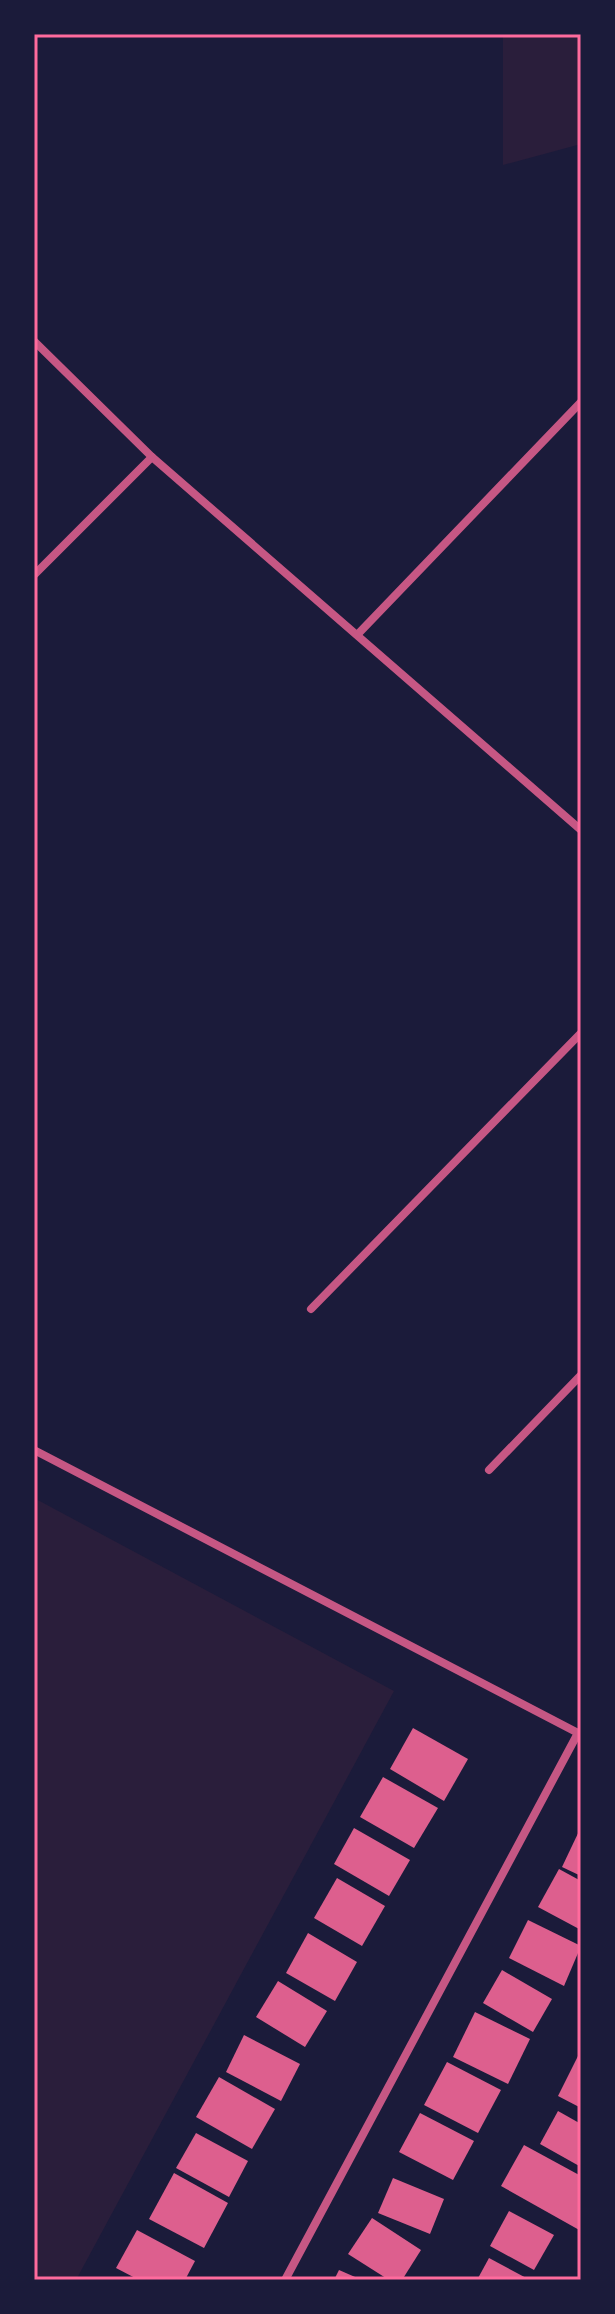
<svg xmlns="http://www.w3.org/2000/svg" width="615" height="2314" viewBox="0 0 615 2314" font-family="Rubik,sans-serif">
  <rect width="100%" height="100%" fill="#1b1b3a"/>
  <g fill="#2a1e3b">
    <polygon points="503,34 581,34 581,144 503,165"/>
    <polygon points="34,1498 394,1691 76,2280 34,2280"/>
  </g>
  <g fill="#dd5f8e">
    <polygon points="413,1728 468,1759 444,1801 390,1769"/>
    <polygon points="383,1777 438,1808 414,1848 360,1817"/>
    <polygon points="581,1827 581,1876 562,1867"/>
    <polygon points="354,1828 410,1860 389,1896 334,1864"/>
    <polygon points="559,1869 581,1881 581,1930 538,1907"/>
    <polygon points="337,1878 385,1906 362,1946 314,1918"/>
    <polygon points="528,1920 581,1946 564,1986 509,1958"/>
    <polygon points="308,1933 357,1962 335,2001 286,1973"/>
    <polygon points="502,1970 552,1999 533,2032 483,2003"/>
    <polygon points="278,1981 327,2011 305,2047 256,2017"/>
    <polygon points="475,2012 530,2039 508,2084 453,2057"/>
    <polygon points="244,2035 300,2064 281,2101 226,2072"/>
    <polygon points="581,2050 581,2108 558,2096"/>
    <polygon points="447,2062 501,2090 478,2133 424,2105"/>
    <polygon points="219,2077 275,2109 252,2149 196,2117"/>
    <polygon points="558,2111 581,2124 581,2167 540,2144"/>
    <polygon points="420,2113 474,2141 453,2180 399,2152"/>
    <polygon points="196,2133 248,2161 229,2197 176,2168"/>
    <polygon points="524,2145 581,2176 581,2231 501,2186"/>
    <polygon points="174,2173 228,2203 204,2248 149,2219"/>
    <polygon points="393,2178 444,2199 430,2234 378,2213"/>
    <polygon points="509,2211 554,2235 534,2270 490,2246"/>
    <polygon points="372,2218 421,2250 402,2280 389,2280 348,2254"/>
    <polygon points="137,2230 195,2261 185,2280 139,2280 116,2268"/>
    <polygon points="489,2258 530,2280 477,2280"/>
    <polygon points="339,2270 362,2280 334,2280"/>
  </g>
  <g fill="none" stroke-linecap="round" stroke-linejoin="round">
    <g stroke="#c65784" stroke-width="8">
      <polyline points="34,341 152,457 581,830"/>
      <polyline points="34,575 152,457"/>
      <polyline points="358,634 581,402"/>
      <polyline points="311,1309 581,1033"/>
      <polyline points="34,1450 580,1734"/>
      <polyline points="489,1470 581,1375"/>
      <polyline points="285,2280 578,1733"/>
    </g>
  </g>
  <rect width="615" height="2314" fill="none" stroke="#1b1b3a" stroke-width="72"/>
  <rect x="36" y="36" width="543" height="2242" fill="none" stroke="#ff6b9d" stroke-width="3"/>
</svg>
